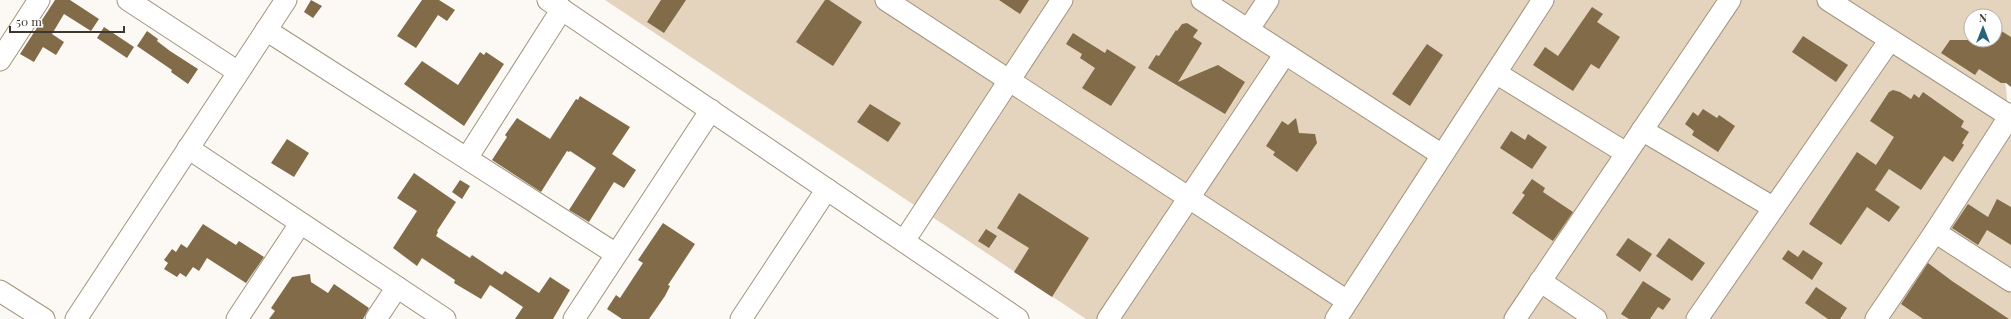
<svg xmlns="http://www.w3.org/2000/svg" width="2011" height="319" viewBox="0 0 2011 319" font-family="'Playfair Display',serif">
  <rect width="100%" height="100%" fill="#fcf9f4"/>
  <path fill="#e5d4bd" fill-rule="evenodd" d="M 605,0 L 2011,0 L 2011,54 L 2003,58 L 2011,138 L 2011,319 L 1086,319 ZM 1971,16 L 1995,16 L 1995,40 L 1971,40 Z"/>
  <g fill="#816b48">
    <polygon points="55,0 70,0 99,19 91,31 64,14 52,34 64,42 56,55 43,47 34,62 20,54"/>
    <polygon points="311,0 322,6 313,18 304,12"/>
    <polygon points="422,0 439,0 455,10 447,21 438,15 416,48 397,36"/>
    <polygon points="661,0 686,0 664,33 647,22"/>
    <polygon points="825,0 829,0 862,22 833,66 796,42"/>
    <polygon points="999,0 1029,0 1020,14"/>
    <polygon points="1592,7 1603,14 1597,22 1620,37 1599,69 1591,64 1573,91 1533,65 1545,47 1558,56"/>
    <polygon points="1187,23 1198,30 1193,37 1202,43 1178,82 1218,65 1245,82 1225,114 1148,68 1156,55 1159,56 1161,53 1176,30 1177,31 1182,24"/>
    <polygon points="104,27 134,47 127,58 97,38"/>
    <polygon points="1995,27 2011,37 2011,87 2006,83 2001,83 1979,69 1975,75 1941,53 1950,40 1995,40"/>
    <polygon points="147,31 158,39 157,41 170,51 198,69 188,84 171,72 172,70 137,46"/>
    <polygon points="1073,33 1105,53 1107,49 1136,67 1111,106 1082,88 1095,68 1080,58 1082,54 1066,44"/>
    <polygon points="1803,36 1848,65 1836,82 1792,52"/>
    <polygon points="1427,44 1443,55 1410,106 1392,94"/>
    <polygon points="480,52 484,55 486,52 504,64 464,126 404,84 422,61 458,85"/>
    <polygon points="1893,90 1900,92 1911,99 1914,94 1919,98 1923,92 1964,121 1961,127 1969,132 1962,143 1964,145 1953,162 1944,156 1921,190 1889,169 1875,190 1900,207 1889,222 1867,207 1841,245 1809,224 1857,152 1876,165 1894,137 1870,121 1889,92"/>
    <polygon points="580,96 630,127 612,154 636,170 624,188 614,182 589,222 569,210 596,168 570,151 569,152 567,151 541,192 492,160 507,137 505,135 517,118 550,139 576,99 578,100"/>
    <polygon points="870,104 901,123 888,142 857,122"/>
    <polygon points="1703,109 1717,118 1719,115 1735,126 1718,152 1692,135 1694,131 1685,124 1693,112 1698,116"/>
    <polygon points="1296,118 1299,133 1315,134 1317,143 1297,172 1273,155 1275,152 1266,146 1282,121 1288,125"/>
    <polygon points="1511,131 1525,140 1528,134 1547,147 1532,169 1500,148"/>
    <polygon points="287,139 309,153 294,177 271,163"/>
    <polygon points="414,173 456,202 437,231 438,232 436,236 470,258 472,255 502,275 505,271 539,293 550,277 570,290 553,319 515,319 523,307 490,285 481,299 454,283 455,280 422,258 417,266 393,248 417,211 397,198"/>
    <polygon points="1532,179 1545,188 1543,192 1573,212 1553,241 1512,213 1525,195 1522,193"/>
    <polygon points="460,180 470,186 462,199 452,192"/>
    <polygon points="1019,193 1089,238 1052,297 1014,272 1029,248 997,228"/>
    <polygon points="1997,199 2011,207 2011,245 1987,230 1978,245 1952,228 1968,204 1988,217"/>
    <polygon points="663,223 695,244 668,285 670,286 665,296 649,319 622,319 607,309 616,295 620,298 643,263 638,260"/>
    <polygon points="203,224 236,245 239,241 264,257 246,283 207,258 199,271 193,267 186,277 180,273 177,277 164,269 168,263 164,260 172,249 176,252 181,244 187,248"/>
    <polygon points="986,229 997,236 989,248 978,241"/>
    <polygon points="1628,238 1652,254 1640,272 1616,255"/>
    <polygon points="1669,238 1705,263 1692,281 1656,256"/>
    <polygon points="1788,250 1798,257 1803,250 1823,263 1812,280 1782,259"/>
    <polygon points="1928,263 1952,281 2009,319 1923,319 1901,304"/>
    <polygon points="310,274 311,282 328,293 334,284 369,308 363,319 269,319 275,311 271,308 292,277"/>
    <polygon points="1643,281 1671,299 1663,310 1658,307 1650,319 1629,319 1621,314"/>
    <polygon points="1816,287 1847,308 1840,319 1828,319 1805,303"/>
  </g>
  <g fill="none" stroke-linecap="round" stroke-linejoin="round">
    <g stroke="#a2947e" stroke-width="23">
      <g id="minor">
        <polyline points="128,0 238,72"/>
        <polyline points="548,0 1018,319"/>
        <polyline points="886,0 1347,301"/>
        <polyline points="1202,0 1442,155"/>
        <polyline points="1828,0 2011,117"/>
        <polyline points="266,30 616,254"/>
        <polyline points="1248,30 1268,0"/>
        <polyline points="0,60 39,0"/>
        <polyline points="1496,73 1626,153"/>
        <polyline points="1642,130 1774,208"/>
        <polyline points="188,148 445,319"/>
        <polyline points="467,158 562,9"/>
        <polyline points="1935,232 2011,281"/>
        <polyline points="904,241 1062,0"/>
        <polyline points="1540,281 1596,319"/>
        <polyline points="0,291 44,319"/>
        <polyline points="76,319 286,0"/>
        <polyline points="237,319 300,224"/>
        <polyline points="376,319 397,287"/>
        <polyline points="574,319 711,110"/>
        <polyline points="741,319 827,189"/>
        <polyline points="1108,319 1285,54"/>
        <polyline points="1336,319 1543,0"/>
        <polyline points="1515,319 1730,0"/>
        <polyline points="1697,319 1890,40"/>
        <polyline points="1876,319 1935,232 2011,114"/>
      </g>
    </g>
    <use href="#minor" stroke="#fff" stroke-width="21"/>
  </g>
  <g transform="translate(1983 28)"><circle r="19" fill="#ffffff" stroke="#b1afab"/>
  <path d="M0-3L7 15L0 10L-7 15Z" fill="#28647b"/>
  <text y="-6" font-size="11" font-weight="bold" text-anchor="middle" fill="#3d372e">N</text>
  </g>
  <path d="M10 26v6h114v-6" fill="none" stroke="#3d372e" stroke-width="2"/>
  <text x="16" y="26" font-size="12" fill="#3d372e" stroke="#ffffff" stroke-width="3" paint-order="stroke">50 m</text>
</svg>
